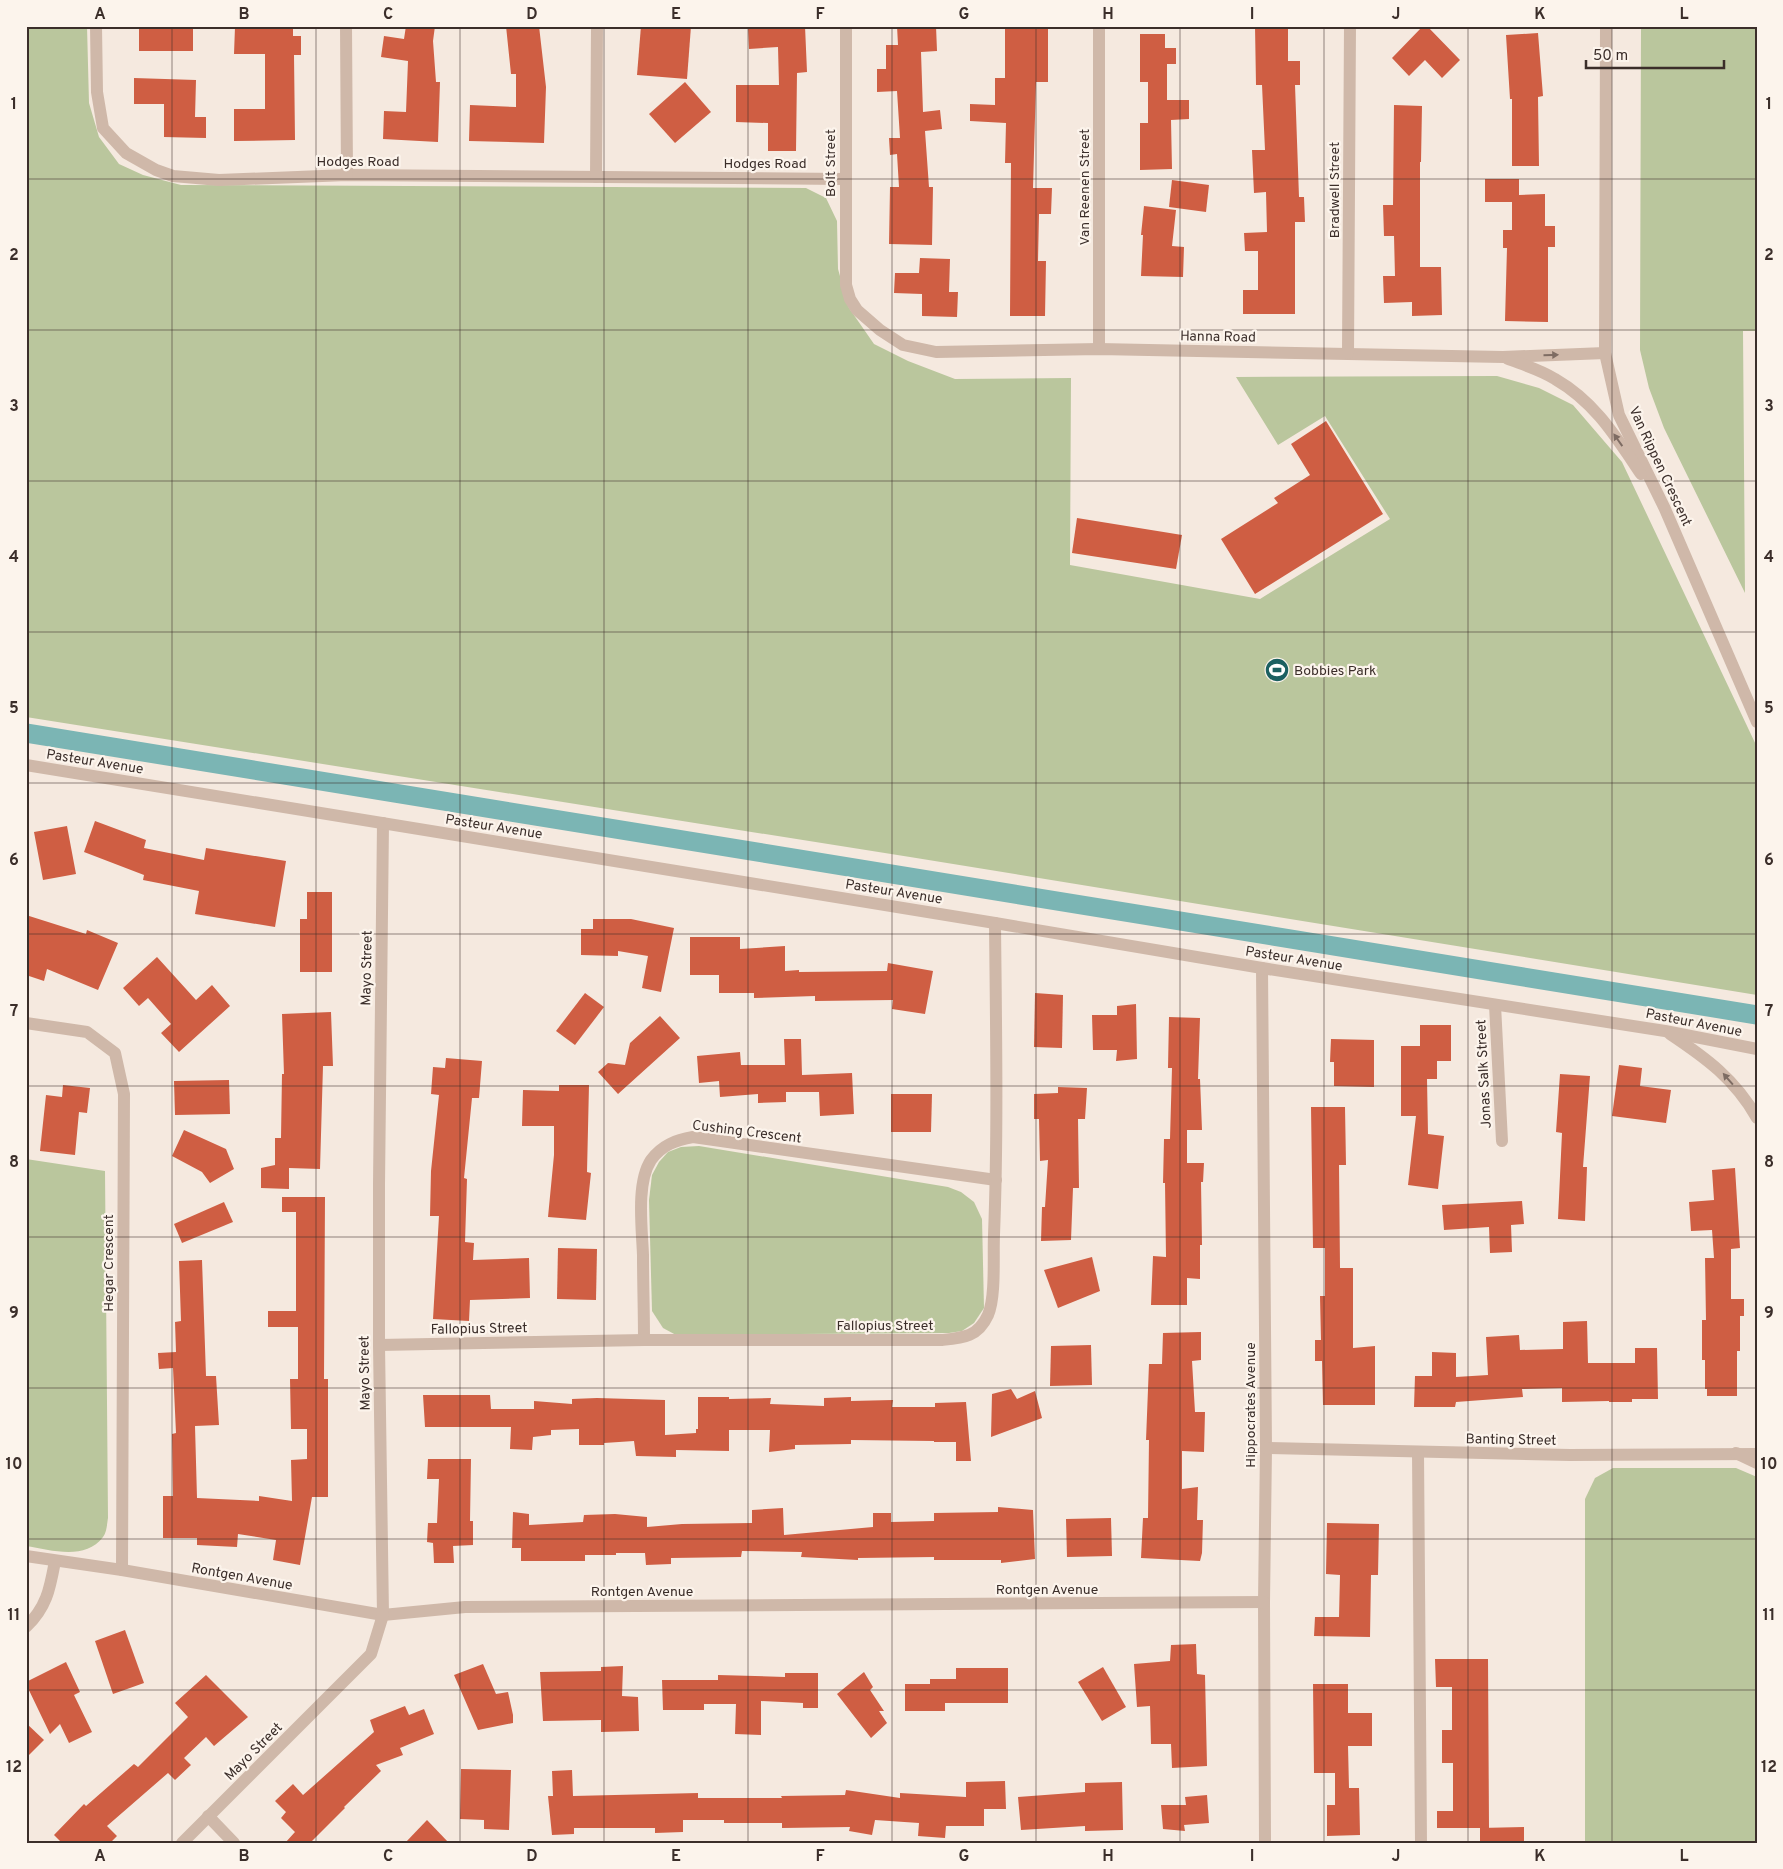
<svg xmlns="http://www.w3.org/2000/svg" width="1783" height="1869" viewBox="0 0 1783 1869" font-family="Overpass,sans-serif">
  <rect width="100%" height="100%" fill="#f5e9df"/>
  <g fill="#bac69d">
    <polygon points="26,26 87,26 89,103 99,137 119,164 143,175 181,185 806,188 826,198 837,221 838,269 849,308 874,344 908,361 955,379 1071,378 1070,565 1260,599 1390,519 1325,416 1278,445 1236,377 1497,376 1539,388 1573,405 1622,462 1757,747 1757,995 910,857 26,717"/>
    <polygon points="1641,26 1757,26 1757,331 1743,331 1745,593 1664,428 1649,388 1640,350"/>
    <polygon points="699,1146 948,1187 961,1192 974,1202 982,1219 984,1308 974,1323 962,1331 949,1333 676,1335 663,1328 652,1311 649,1200 652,1175 659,1162 668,1152 681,1147"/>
    <path d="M 26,1159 L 105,1171 L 108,1518 C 107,1523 107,1532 103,1537 C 85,1561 51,1550 26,1546 Z"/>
    <polygon points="1613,1468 1736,1468 1757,1477 1757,1843 1585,1843 1585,1499 1595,1478"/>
  </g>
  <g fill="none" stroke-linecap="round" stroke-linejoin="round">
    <polyline stroke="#7bb5b4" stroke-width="19" points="26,733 1757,1015"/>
  </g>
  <g fill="#cf5e43">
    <polygon points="139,26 193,27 193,51 139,51"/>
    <polygon points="275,26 293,26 293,36 301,36 301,55 294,55 295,140 234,141 234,109 265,109 265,54 234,54 235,27 275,28"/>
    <polygon points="406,26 435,26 433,41 436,82 440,82 438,142 383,139 384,111 406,112 408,61 381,57 384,36 404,39"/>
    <polygon points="506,26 539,26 546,87 544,143 469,141 470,105 516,107 516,74 511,74"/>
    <polygon points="641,26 691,26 687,79 637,75"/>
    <polygon points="748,26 805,26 807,72 797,73 796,151 768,151 768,123 736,122 736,85 779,85 778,47 749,49"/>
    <polygon points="897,26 936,26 937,51 921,52 923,112 940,110 942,129 925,131 929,187 933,187 932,245 889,244 890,187 899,187 897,154 890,155 889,138 900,138 897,91 877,92 877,69 886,69 886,45 898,45"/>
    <polygon points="1005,26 1023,26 1023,29 1048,29 1048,82 1036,82 1033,188 1052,188 1051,214 1039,214 1038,261 1046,261 1045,316 1010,316 1011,163 1005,163 1006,123 970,121 970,104 995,105 995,78 1005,78"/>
    <polygon points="1255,26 1288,26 1288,61 1300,61 1300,85 1295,85 1299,197 1304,197 1305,222 1295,222 1295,314 1243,314 1243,290 1258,290 1258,251 1245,251 1244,233 1267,232 1266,192 1254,193 1252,150 1265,150 1262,85 1256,85"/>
    <polygon points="1423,26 1427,26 1460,60 1442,78 1425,60 1409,76 1392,58"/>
    <polygon points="1538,33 1543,96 1538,97 1539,166 1512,166 1512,99 1510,99 1506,35"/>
    <polygon points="1140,34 1165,34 1165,48 1176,48 1176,64 1167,64 1167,100 1189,100 1189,119 1171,120 1172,169 1140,170 1140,123 1148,123 1148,82 1140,82"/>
    <polygon points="134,78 196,80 195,117 206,117 206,138 164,137 164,104 134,104"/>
    <polygon points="685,82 711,112 675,143 649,114"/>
    <polygon points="1394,105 1422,106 1421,162 1420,162 1420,267 1441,267 1442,315 1412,316 1412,302 1384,303 1383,276 1395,276 1394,236 1384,236 1383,205 1393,205"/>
    <polygon points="1485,179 1519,179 1519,195 1545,194 1545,226 1555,226 1555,247 1548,247 1548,322 1505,321 1507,248 1503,248 1503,230 1512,230 1512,202 1485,202"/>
    <polygon points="1172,180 1209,185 1206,212 1169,207"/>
    <polygon points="1144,206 1176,210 1172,246 1184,247 1183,277 1141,276 1143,235 1141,235"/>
    <polygon points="920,258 950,259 949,292 958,292 957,317 922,316 922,294 894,293 895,273 919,273"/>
    <polygon points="1326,421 1383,514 1255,594 1221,539 1278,503 1274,498 1310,475 1291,444"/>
    <polygon points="1077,518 1182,535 1176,569 1072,553"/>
    <polygon points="95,821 146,840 144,848 204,860 206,848 286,861 275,927 195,914 199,891 143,880 144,875 84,852"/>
    <polygon points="67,826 76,874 43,880 34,832"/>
    <polygon points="307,892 332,892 332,972 300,972 300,919 307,919"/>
    <polygon points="26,915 86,934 87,930 118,943 98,990 47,969 44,981 26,975"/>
    <polygon points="593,919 631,919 674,928 661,992 642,988 648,956 618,951 618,956 581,955 581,929 593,929"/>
    <polygon points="690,937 740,937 740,949 785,946 785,971 799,970 799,972 887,971 888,963 933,971 925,1014 892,1009 893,1000 815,1001 815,996 754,998 754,993 719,993 719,975 690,975"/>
    <polygon points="157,957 196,1000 212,985 230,1006 179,1052 161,1033 171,1024 148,998 139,1006 123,988"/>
    <polygon points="585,993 604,1007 575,1045 556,1031"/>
    <polygon points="1035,993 1063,995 1062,1048 1034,1047"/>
    <polygon points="1136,1004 1137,1059 1116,1061 1117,1050 1093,1050 1092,1015 1117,1015 1117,1006"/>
    <polygon points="331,1012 333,1066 323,1066 320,1169 289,1168 289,1189 261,1188 261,1168 275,1165 275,1138 281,1138 282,1074 284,1074 282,1014"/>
    <polygon points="660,1016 680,1038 618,1094 598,1072 608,1063 625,1065 630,1043"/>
    <polygon points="1169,1017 1200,1018 1198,1079 1200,1079 1202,1130 1187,1130 1187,1163 1204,1163 1203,1182 1201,1182 1202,1245 1200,1245 1200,1279 1187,1278 1187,1305 1151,1305 1153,1256 1166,1257 1165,1183 1163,1183 1164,1139 1170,1139 1172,1068 1168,1068"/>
    <polygon points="1420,1025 1451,1025 1451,1061 1437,1061 1437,1079 1427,1079 1428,1134 1444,1136 1438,1189 1408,1185 1416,1116 1401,1116 1401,1046 1420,1046"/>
    <polygon points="784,1039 801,1039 802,1075 852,1073 854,1114 820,1116 819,1092 786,1092 786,1102 758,1103 758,1094 720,1097 719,1081 699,1083 697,1056 740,1052 741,1065 785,1065"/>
    <polygon points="1331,1039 1374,1040 1374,1087 1334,1086 1334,1062 1330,1062"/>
    <polygon points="446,1058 482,1061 479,1098 472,1098 464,1178 467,1179 465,1242 474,1243 473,1260 529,1258 530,1298 470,1300 469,1321 433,1319 439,1216 430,1216 431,1171 439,1095 431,1094 433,1067 445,1068"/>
    <polygon points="1619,1065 1642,1068 1640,1086 1671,1090 1666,1123 1612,1116"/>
    <polygon points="1560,1074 1590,1076 1583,1167 1587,1167 1585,1221 1558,1219 1562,1133 1556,1132"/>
    <polygon points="229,1080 230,1114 175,1115 174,1081"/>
    <polygon points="63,1085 90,1088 87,1113 79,1112 75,1155 40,1151 46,1095 62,1097"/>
    <polygon points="559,1085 589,1085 587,1172 591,1173 586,1220 548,1217 554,1155 554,1126 522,1126 523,1090 559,1091"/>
    <polygon points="1058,1087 1087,1088 1085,1119 1078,1119 1079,1188 1073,1188 1071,1240 1041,1241 1042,1207 1045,1207 1048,1160 1040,1161 1039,1119 1034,1119 1034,1094 1058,1093"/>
    <polygon points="891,1094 932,1094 931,1132 891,1132"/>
    <polygon points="1311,1107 1345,1107 1346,1165 1339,1165 1340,1268 1353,1268 1353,1348 1375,1346 1375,1405 1323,1405 1322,1361 1315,1361 1315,1340 1321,1340 1320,1296 1325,1296 1325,1248 1313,1248"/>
    <polygon points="184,1130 226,1149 234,1169 210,1183 202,1172 172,1156"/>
    <polygon points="1735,1168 1740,1248 1731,1249 1731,1299 1744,1299 1744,1316 1740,1316 1740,1351 1737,1351 1737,1396 1707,1396 1707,1389 1705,1389 1705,1360 1702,1360 1702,1320 1706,1320 1705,1258 1714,1258 1712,1230 1691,1231 1689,1202 1714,1200 1712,1170"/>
    <polygon points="282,1197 325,1197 324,1379 328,1379 328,1497 312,1497 300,1565 273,1560 276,1540 238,1534 237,1547 197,1545 197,1538 163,1538 163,1496 173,1496 172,1434 176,1433 173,1368 159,1369 158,1353 176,1352 175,1322 181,1321 179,1261 202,1260 206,1376 216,1376 219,1425 195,1426 197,1498 259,1501 259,1496 292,1501 291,1460 307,1459 307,1429 291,1429 290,1379 298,1379 298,1327 268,1327 268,1311 296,1311 296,1212 282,1212"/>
    <polygon points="1522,1201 1524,1224 1511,1225 1512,1252 1490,1253 1489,1227 1444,1230 1442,1205"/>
    <polygon points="224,1202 233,1222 182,1243 174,1224"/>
    <polygon points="558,1248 597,1249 596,1300 557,1299"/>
    <polygon points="1092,1257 1100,1291 1058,1308 1044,1270"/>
    <polygon points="1587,1321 1588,1363 1635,1363 1635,1348 1657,1348 1658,1399 1632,1399 1632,1402 1609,1402 1609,1401 1562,1402 1562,1388 1522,1389 1523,1397 1456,1402 1455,1407 1414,1407 1415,1376 1432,1376 1432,1352 1456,1353 1456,1377 1488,1375 1486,1337 1519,1335 1520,1350 1563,1349 1563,1322"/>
    <polygon points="1201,1332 1201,1360 1192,1361 1195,1412 1205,1412 1204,1452 1182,1451 1182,1489 1198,1487 1197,1520 1203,1520 1202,1553 1200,1561 1141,1558 1143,1518 1148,1518 1149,1440 1146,1440 1149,1364 1162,1364 1163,1333"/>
    <polygon points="1091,1345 1092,1385 1050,1386 1051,1346"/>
    <polygon points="1011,1389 1017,1399 1035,1391 1042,1418 991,1437 992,1394"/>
    <polygon points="423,1395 490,1395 491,1409 534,1409 534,1401 572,1404 572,1399 597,1398 665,1400 665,1435 696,1433 696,1429 698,1429 698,1397 729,1397 729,1399 771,1398 770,1404 824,1406 824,1398 851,1397 851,1401 893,1400 892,1407 935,1407 935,1403 966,1402 971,1461 956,1461 956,1442 934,1442 934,1441 851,1440 851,1444 795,1445 795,1449 769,1452 770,1430 729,1430 729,1451 676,1450 676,1457 636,1456 634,1441 604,1443 604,1445 579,1445 579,1429 551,1430 551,1435 533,1437 532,1450 510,1449 511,1427 425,1427"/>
    <polygon points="428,1459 471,1459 470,1521 473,1521 473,1545 453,1546 454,1563 434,1563 433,1543 427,1542 428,1523 437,1523 439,1479 427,1479"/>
    <polygon points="998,1507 1033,1510 1035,1559 1001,1563 1001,1560 934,1560 934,1557 858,1558 858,1560 801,1557 802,1552 742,1551 741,1557 671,1558 671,1564 646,1565 645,1553 616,1553 616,1555 585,1555 585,1561 521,1561 521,1548 512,1548 513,1512 529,1514 529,1525 583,1522 584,1515 615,1514 647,1517 647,1527 682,1524 752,1523 752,1510 783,1508 784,1535 873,1527 873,1513 891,1513 891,1522 934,1521 934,1513 998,1512"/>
    <polygon points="1111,1518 1112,1556 1067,1557 1066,1519"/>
    <polygon points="1327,1523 1379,1524 1378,1575 1371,1575 1370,1637 1314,1636 1315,1617 1339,1617 1340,1575 1326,1574"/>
    <polygon points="125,1630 144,1683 113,1694 95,1641"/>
    <polygon points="1196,1644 1197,1674 1205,1675 1207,1766 1172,1768 1171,1744 1151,1744 1150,1706 1137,1707 1134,1664 1170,1661 1171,1645"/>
    <polygon points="1435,1659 1488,1659 1489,1828 1437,1828 1437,1811 1453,1811 1453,1763 1442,1763 1442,1730 1452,1730 1452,1687 1436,1687"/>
    <polygon points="66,1662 80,1692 74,1695 92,1732 69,1743 60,1724 50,1734 26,1684 26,1682"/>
    <polygon points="483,1664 496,1694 508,1692 513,1715 513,1723 478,1730 454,1675"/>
    <polygon points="623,1666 622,1696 638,1697 639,1731 601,1732 601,1720 543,1721 540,1672 601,1671 601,1667"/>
    <polygon points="1103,1667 1126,1707 1102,1721 1078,1682"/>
    <polygon points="956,1668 1008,1668 1008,1703 945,1703 945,1711 905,1711 905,1684 930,1684 930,1679 956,1679"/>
    <polygon points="864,1672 873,1687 870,1690 884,1711 879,1711 887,1723 871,1738 837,1694"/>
    <polygon points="785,1673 818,1673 818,1708 803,1708 803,1703 761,1701 761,1735 735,1734 736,1704 704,1704 704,1710 663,1710 662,1680 718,1680 718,1675 785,1677"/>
    <polygon points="206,1675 248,1717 214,1746 206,1737 184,1758 191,1765 175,1780 168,1773 107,1826 117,1836 110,1843 62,1843 54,1835 84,1804 86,1806 134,1764 138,1767 188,1717 175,1703"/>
    <polygon points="1313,1684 1348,1684 1348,1713 1372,1713 1372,1746 1348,1746 1349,1788 1359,1788 1360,1835 1327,1836 1327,1805 1335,1805 1335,1773 1314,1773"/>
    <polygon points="405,1706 409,1715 424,1709 434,1734 400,1748 403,1755 376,1765 381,1771 344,1807 345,1808 310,1843 285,1843 295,1832 281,1818 286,1812 275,1801 293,1784 303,1795 374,1732 370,1720"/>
    <polygon points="26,1723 44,1740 26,1758"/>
    <polygon points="461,1769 511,1770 509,1830 484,1829 484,1820 460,1819"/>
    <polygon points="572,1770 573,1796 698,1793 698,1798 782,1798 781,1796 845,1795 846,1790 900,1798 900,1793 966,1797 966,1782 1005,1781 1006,1809 984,1809 984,1826 946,1826 945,1838 918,1836 919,1823 875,1820 872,1835 849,1831 850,1827 782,1828 782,1823 724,1823 724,1820 683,1820 683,1832 655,1833 655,1828 574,1828 574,1834 552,1835 548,1796 553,1796 552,1771"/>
    <polygon points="1122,1782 1123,1830 1085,1831 1085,1826 1021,1830 1018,1797 1085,1792 1085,1783"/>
    <polygon points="1207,1795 1209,1823 1184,1825 1185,1831 1163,1829 1161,1805 1186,1805 1185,1797"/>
    <polygon points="427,1820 449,1843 405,1843"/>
    <polygon points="1524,1827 1524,1843 1480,1843 1480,1828"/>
  </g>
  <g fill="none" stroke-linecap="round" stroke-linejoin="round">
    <g stroke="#cfb8a9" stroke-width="12">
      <polyline points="96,26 97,92 103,128 126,153 156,170 173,176 219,180 347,175 845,179"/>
      <polyline points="346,26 347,175"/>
      <polyline points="846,26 846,285 850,299 857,310 880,330 903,345 936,352 1099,349 1503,357 1605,353"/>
      <polyline points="1606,26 1605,353 1619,415 1665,509 1757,722"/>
      <polyline points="596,177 597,26"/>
      <polyline points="1099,349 1099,26"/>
      <polyline points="1348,353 1350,26"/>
      <path d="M 1508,359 C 1524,365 1541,370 1555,379 C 1595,402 1616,437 1641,474"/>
      <polyline points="1262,968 1266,1448 1264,1602 1265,1843"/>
      <polyline points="1495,1005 1502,1141"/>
      <polyline points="26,1023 87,1032 115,1053 124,1094 122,1570"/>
      <path d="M 644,1340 C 644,1311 643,1283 643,1255 C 642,1228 636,1183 651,1160 C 662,1145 676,1140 693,1137 L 996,1180"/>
      <path d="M 379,1345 L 644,1340 L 942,1340 C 963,1338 978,1337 988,1315 C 996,1297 993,1255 994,1235 C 998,1131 996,1027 995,923"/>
      <polyline points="1266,1448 1570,1455 1757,1454"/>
      <polyline points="1418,1452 1421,1843"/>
      <polyline points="26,1556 122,1570 383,1615 465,1607 1264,1602"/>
      <path d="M 26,1627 C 47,1607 50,1588 55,1561"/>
      <polyline points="208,1816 234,1843"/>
      <polyline points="182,1843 371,1654 383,1615 379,1345 379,1184 383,823"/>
    </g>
    <g stroke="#cfb8a9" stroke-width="12">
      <polyline points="26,765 995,923 1262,968 1665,1031 1757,1049"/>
      <path d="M 1670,1034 C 1706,1058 1735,1079 1757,1118"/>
      <polyline points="1736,1453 1757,1463"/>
    </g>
  </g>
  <defs><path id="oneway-solid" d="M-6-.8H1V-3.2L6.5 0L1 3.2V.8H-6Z" transform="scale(1.25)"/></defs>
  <g fill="#7e6c63">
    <use href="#oneway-solid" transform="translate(1551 355) rotate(-2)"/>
    <use href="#oneway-solid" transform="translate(1618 440) rotate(-125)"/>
    <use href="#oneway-solid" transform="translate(1728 1079) rotate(-131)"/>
  </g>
  <path fill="none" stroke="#3b2e2a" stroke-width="1" stroke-opacity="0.55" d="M 172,26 L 172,1843M 316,26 L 316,1843M 460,26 L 460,1843M 604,26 L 604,1843M 748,26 L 748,1843M 892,26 L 892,1843M 1036,26 L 1036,1843M 1180,26 L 1180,1843M 1324,26 L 1324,1843M 1468,26 L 1468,1843M 1612,26 L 1612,1843M 26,179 L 1757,179M 26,330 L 1757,330M 26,481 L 1757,481M 26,632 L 1757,632M 26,783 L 1757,783M 26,934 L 1757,934M 26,1086 L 1757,1086M 26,1237 L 1757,1237M 26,1388 L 1757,1388M 26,1539 L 1757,1539M 26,1690 L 1757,1690"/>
  <defs>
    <g id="stadium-disc" transform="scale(1.25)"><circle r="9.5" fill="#1b6061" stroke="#fcf4ec"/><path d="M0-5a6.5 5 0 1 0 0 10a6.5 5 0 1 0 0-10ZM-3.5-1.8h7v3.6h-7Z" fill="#fff"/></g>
  </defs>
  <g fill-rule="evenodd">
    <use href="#stadium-disc" x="1277" y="670"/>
  </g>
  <g text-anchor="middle" stroke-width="4.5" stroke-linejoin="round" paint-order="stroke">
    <g font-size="14" fill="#3b2e2a" stroke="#fcf4ec">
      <text x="358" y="166">Hodges Road</text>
      <text x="765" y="168">Hodges Road</text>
      <text transform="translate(830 163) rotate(-90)" y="5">Bolt Street</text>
      <text transform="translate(1084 187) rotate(-90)" y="5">Van Reenen Street</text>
      <text transform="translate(1334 190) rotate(-90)" y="5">Bradwell Street</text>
      <text transform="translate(1218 336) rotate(1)" y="5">Hanna Road</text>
      <text transform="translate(1661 466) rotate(65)" y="5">Van Rippen Crescent</text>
      <text transform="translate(95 761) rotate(9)" y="5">Pasteur Avenue</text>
      <text transform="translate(494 826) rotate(9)" y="5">Pasteur Avenue</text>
      <text transform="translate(894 891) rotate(9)" y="5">Pasteur Avenue</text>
      <text transform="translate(1294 958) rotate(9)" y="5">Pasteur Avenue</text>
      <text transform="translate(366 968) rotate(-89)" y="5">Mayo Street</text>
      <text transform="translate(1694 1022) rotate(11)" y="5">Pasteur Avenue</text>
      <text transform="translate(1483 1074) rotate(-93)" y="5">Jonas Salk Street</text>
      <text transform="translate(747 1131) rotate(7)" y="5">Cushing Crescent</text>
      <text transform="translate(108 1263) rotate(-90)" y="5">Hegar Crescent</text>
      <text x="885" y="1330">Fallopius Street</text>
      <text transform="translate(479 1328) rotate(-1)" y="5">Fallopius Street</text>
      <text transform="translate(364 1373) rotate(-91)" y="5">Mayo Street</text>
      <text transform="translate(1250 1405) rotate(-90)" y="5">Hippocrates Avenue</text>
      <text transform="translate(1511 1439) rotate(1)" y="5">Banting Street</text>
      <text transform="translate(242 1576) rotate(10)" y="5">Rontgen Avenue</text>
      <text x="1047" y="1594">Rontgen Avenue</text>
      <text x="642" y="1596">Rontgen Avenue</text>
      <text transform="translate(253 1751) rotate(-45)" y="5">Mayo Street</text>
    </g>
    <g font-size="14" fill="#3b2e2a" stroke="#fcf4ec" text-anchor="start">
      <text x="1294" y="675">Bobbies Park</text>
    </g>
  </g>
  <rect width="1783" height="1869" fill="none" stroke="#fcf4ec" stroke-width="55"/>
  <path d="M1586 60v8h138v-8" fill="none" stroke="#3b2e2a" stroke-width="2.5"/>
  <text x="1593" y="60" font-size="15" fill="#3b2e2a" stroke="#fcf4ec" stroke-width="4" paint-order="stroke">50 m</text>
  <rect x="28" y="28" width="1728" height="1814" fill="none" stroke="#3b2e2a" stroke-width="2"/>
  <g font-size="16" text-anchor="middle" font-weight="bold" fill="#3b2e2a">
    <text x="100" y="19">A</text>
    <text x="244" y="19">B</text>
    <text x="388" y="19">C</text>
    <text x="532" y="19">D</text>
    <text x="676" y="19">E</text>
    <text x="820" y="19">F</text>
    <text x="964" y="19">G</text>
    <text x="1108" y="19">H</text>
    <text x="1252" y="19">I</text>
    <text x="1396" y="19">J</text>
    <text x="1540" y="19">K</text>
    <text x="1684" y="19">L</text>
    <text x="14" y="109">1</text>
    <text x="1769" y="109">1</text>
    <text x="14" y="260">2</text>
    <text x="1769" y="260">2</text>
    <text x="14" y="411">3</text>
    <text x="1769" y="411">3</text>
    <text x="14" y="562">4</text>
    <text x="1769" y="562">4</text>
    <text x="14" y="713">5</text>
    <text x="1769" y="713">5</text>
    <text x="14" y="865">6</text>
    <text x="1769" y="865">6</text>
    <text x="14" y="1016">7</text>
    <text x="1769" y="1016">7</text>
    <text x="14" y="1167">8</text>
    <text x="1769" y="1167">8</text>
    <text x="14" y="1318">9</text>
    <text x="1769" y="1318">9</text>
    <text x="14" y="1469">10</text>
    <text x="1769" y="1469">10</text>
    <text x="14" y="1620">11</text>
    <text x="1769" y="1620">11</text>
    <text x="14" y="1772">12</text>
    <text x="1769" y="1772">12</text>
    <text x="100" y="1861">A</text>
    <text x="244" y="1861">B</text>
    <text x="388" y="1861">C</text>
    <text x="532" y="1861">D</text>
    <text x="676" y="1861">E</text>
    <text x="820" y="1861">F</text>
    <text x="964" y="1861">G</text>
    <text x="1108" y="1861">H</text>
    <text x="1252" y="1861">I</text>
    <text x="1396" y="1861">J</text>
    <text x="1540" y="1861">K</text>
    <text x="1684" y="1861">L</text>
  </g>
</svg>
